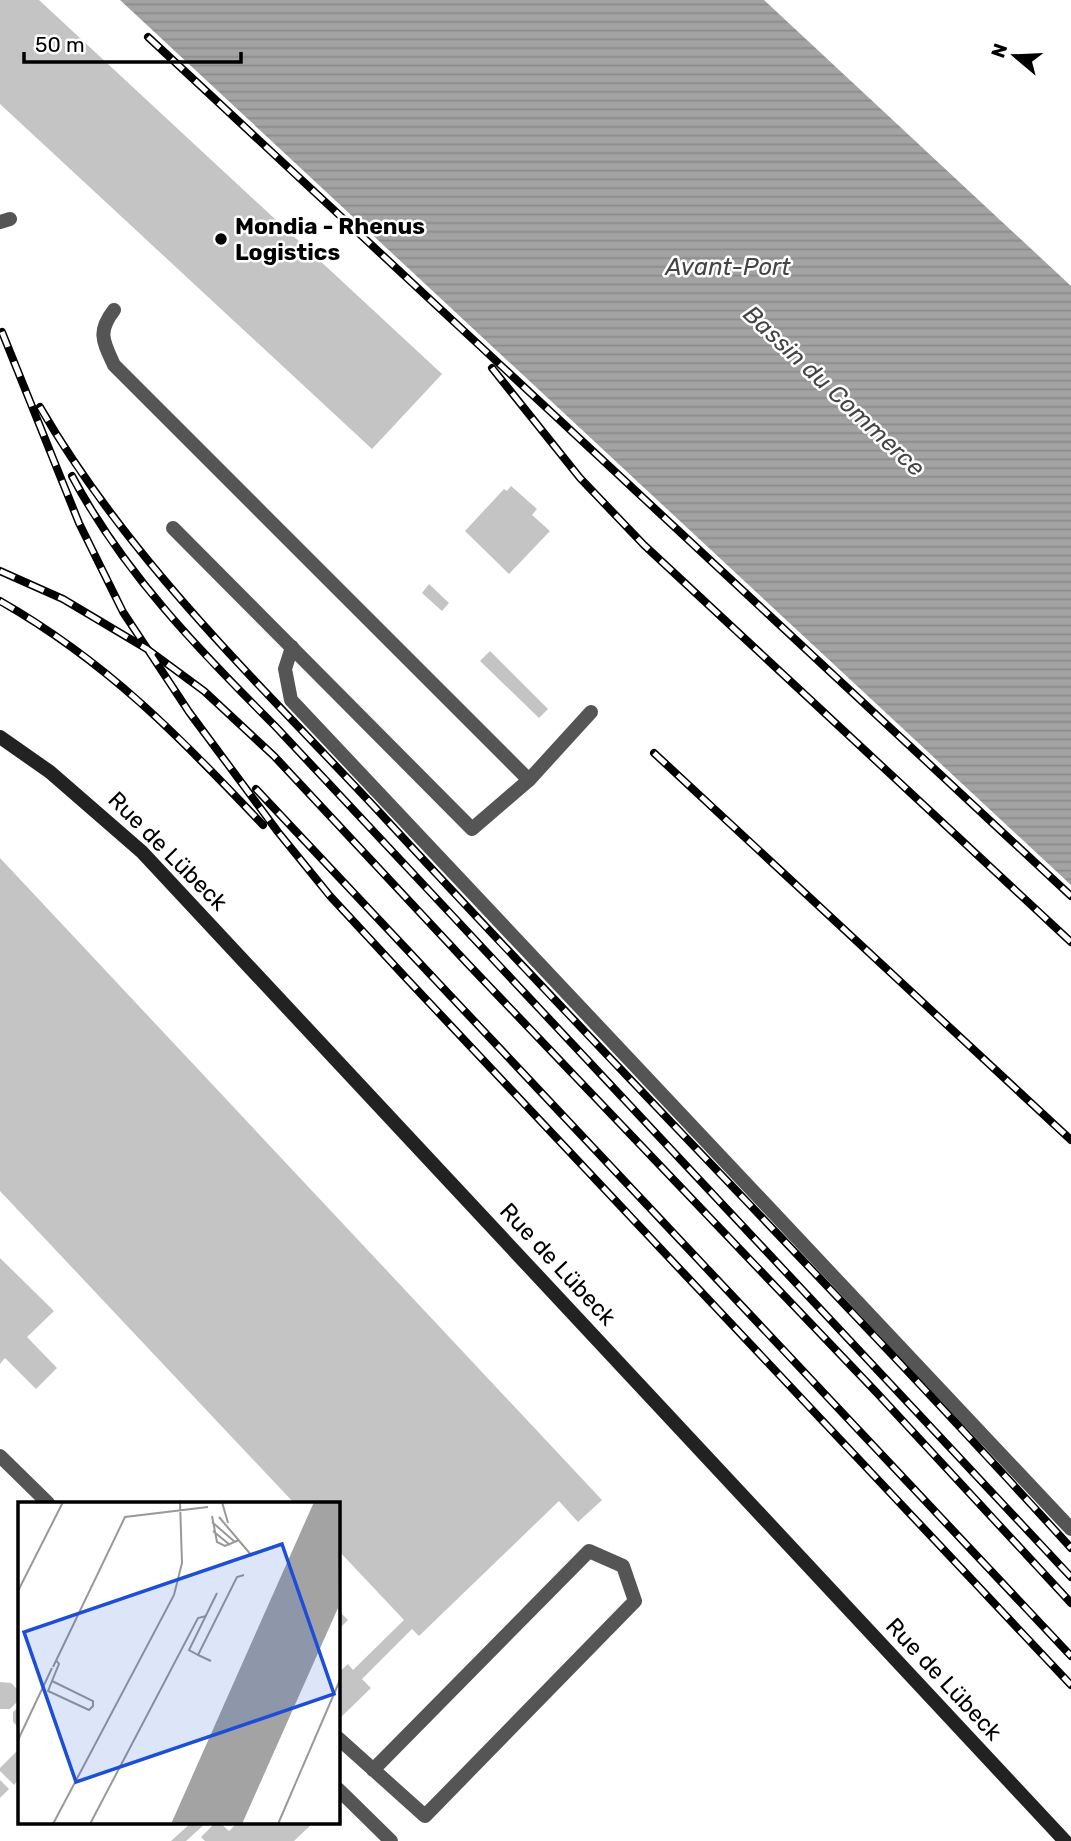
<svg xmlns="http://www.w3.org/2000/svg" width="1071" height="1841" viewBox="0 0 1071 1841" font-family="Rubik,sans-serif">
  <defs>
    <pattern id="water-rules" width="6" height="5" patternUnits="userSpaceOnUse" patternTransform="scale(1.75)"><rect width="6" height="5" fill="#a3a3a3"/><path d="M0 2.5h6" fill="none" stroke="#8b8b8b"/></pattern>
  </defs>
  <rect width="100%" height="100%" fill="#fff"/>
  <polygon fill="url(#water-rules)" points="120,0 764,0 1071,286 1071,885"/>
  <g fill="#c4c4c4">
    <polygon points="0,0 39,0 442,374 372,449 0,104"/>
    <polygon points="511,486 537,509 532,515 550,531 509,574 465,531 504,489 507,491"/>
    <polygon points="429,584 449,603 442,611 422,593"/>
    <polygon points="490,651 548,709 539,718 480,661"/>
    <polygon points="0,858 602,1500 578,1522 559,1501 419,1636 412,1629 362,1679 371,1688 338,1720 338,1673 348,1664 353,1670 404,1620 338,1550 338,1503 294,1503 0,1191"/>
    <polygon points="0,1258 54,1311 27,1337 57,1368 36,1389 5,1358 0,1364"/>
    <polygon points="338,1610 348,1620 338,1630"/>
    <polygon points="0,1682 11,1683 18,1690 18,1701 10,1709 0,1709"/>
    <polygon points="19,1707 19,1728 13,1722 13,1712"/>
    <polygon points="18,1750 19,1779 14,1785 0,1771 0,1768"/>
    <polygon points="0,1780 9,1789 0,1798"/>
    <polygon points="192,1822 207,1822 186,1841 171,1841"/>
    <polygon points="216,1822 219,1822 229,1831 238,1822 314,1822 294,1841 205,1841 201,1837"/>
  </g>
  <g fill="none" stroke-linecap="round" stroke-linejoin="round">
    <g stroke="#555" stroke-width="14">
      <path d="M 114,310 C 97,332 103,341 114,365 L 529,780 L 591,712"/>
      <polyline points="173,528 472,829 529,780"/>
      <polyline points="292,647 285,669 291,700 1071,1529"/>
      <polyline points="338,1738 425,1816 635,1601 623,1566 589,1551 373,1770"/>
    </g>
    <g stroke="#555" stroke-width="14">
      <polyline points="0,222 10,219"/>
      <polyline points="0,1456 48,1503"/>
      <polyline points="338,1789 391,1841"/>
    </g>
    <polyline stroke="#222" stroke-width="14" points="0,737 50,772 142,852 1065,1841"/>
    <g stroke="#000" stroke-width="8">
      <g id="rail">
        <polyline points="148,37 1071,896"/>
        <polyline points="2,332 79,523 123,612 189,712 278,832 330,896 406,978 1071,1685"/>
        <polyline points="492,368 580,478 644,545 1071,942"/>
        <path d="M 40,407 C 130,562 261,685 382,815 C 609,1062 846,1300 1071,1548"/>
        <path d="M 72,476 C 123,572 199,650 275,726 L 1071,1577"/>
        <polyline points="0,571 63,599 147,649 204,691 274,756 467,963 877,1393 1071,1603"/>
        <path d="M 0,601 C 107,662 180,737 263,825"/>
        <polyline points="654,753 1071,1140"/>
        <polyline points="256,789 1071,1656"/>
      </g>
    </g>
    <use href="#rail" stroke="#fff" stroke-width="5" stroke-dasharray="16" stroke-linecap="butt"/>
  </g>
  <circle fill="#000" stroke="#fff" stroke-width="2.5" cx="221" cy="239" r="7"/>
  <g text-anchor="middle" stroke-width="5" stroke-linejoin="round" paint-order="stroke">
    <g font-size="23" font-weight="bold" fill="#000" stroke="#fff" text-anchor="start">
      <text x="235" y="234">Mondia - Rhenus<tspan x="235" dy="26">Logistics</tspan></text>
    </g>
    <g font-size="23" fill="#000" stroke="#fff">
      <text transform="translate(168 851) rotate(45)" y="8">Rue de Lübeck</text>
      <text transform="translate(558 1264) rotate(47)" y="8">Rue de Lübeck</text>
      <text transform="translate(944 1679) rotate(47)" y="8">Rue de Lübeck</text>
    </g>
    <g font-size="24" font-style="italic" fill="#444" stroke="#fff">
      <text x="728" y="275">Avant-Port</text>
      <text transform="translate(834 391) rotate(43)" y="8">Bassin du Commerce</text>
    </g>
  </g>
  <g transform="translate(18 1502)">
    <rect width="322" height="322" fill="#fff"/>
    <path d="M 296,0 L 322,0 L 320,106 L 224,322 L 153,322 Z" fill="#a3a3a3"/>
    <path fill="none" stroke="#999" stroke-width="2" d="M 204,0 L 210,21M 194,14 L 199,40 L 207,44 L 221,38M 201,15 L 234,54M 194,20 L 217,40M 195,29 L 212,43M 0,89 L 45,0M 180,153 L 171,148 L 199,91M 193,159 L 180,153 L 219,75 L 226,73M 35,165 L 107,15 L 190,5M 34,179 L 75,199 L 75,204 L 71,208 L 30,189 L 34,179 L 41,162 L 38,158M 0,238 L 34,166M 35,322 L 156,93 L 164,61 L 162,0M 72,322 L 180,116 L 188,114M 260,322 L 322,178"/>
    <path fill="#1d4ed8" fill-opacity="0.15" stroke="#1d4ed8" stroke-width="3.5" d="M 264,42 L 316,192 L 58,280 L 6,130 Z"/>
    <rect width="322" height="322" fill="none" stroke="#000" stroke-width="3.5"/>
  </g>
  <g transform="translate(1015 56) rotate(289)" stroke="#ffffff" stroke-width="5" paint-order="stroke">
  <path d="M0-5L12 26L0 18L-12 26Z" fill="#000000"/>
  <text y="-10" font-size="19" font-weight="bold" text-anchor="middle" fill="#000000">N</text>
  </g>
  <path d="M24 52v10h217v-10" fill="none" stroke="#000000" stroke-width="3.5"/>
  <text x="35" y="52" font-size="21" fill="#000000" stroke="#ffffff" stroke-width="5" paint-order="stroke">50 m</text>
</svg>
